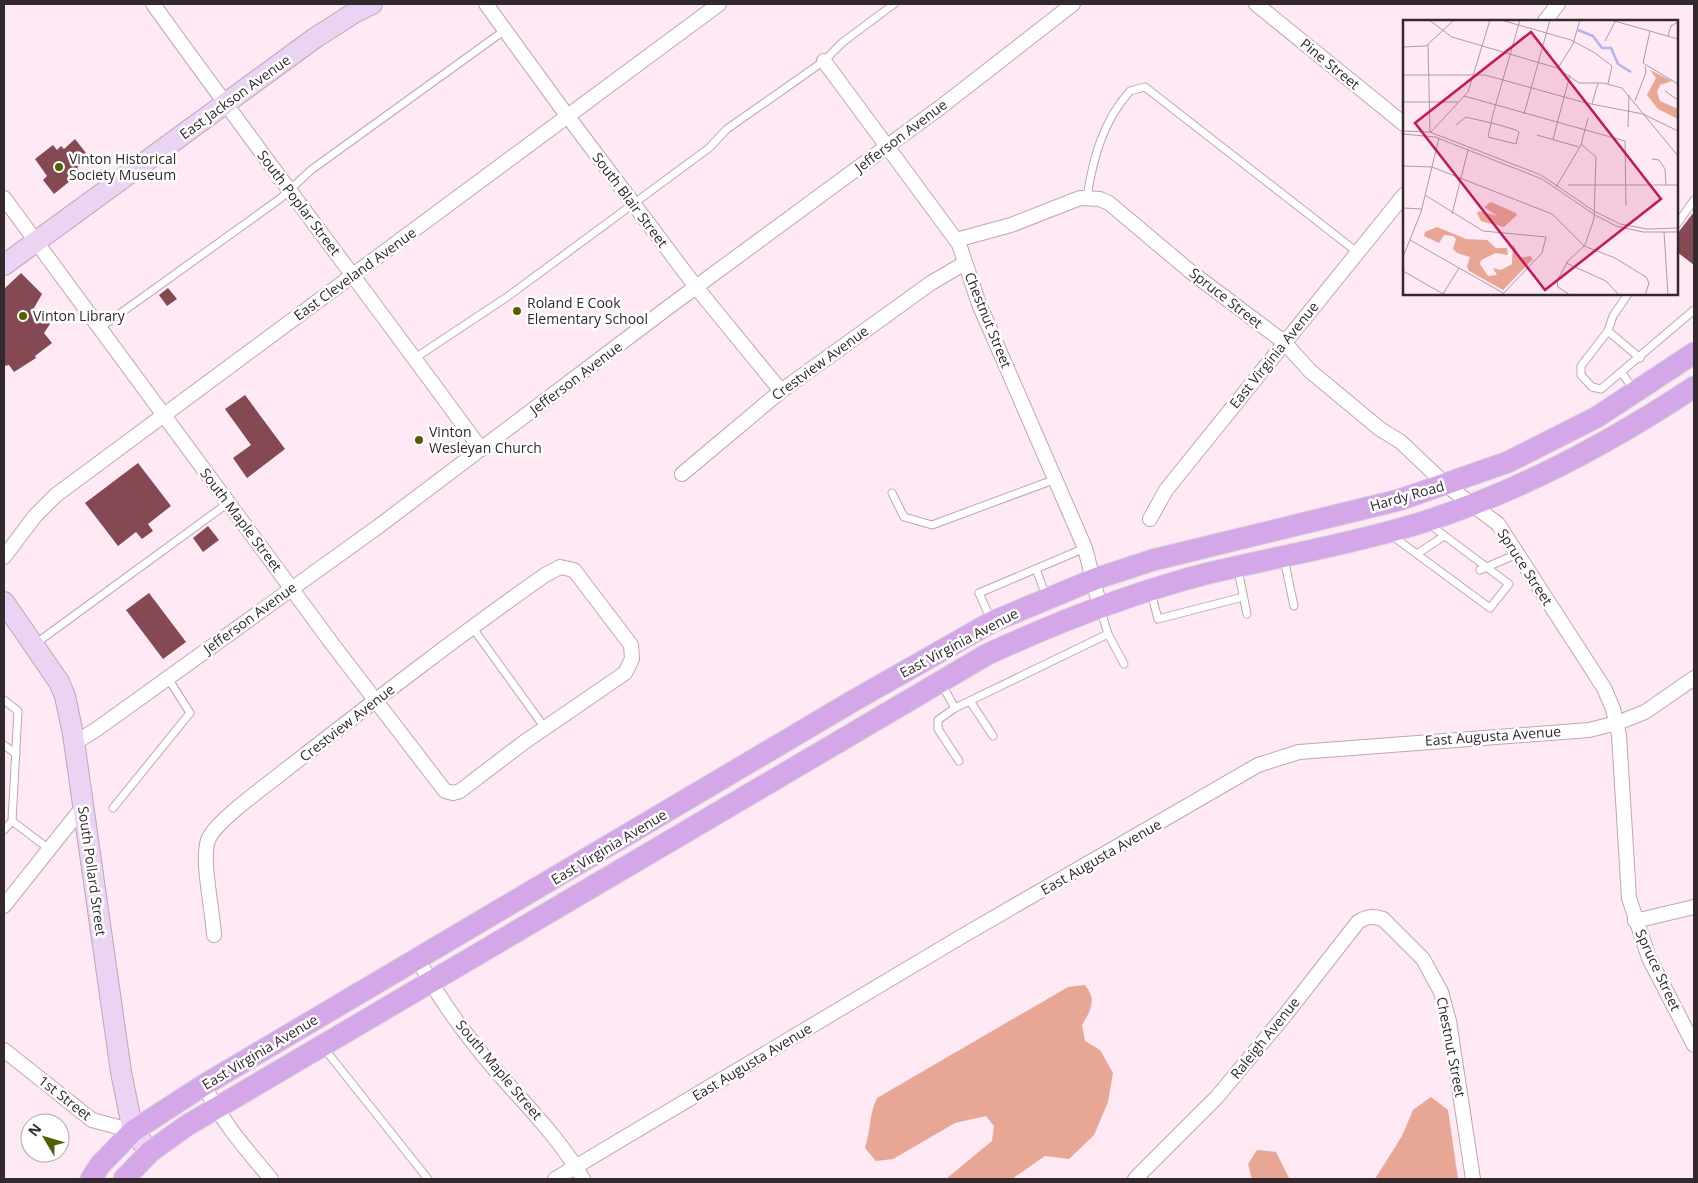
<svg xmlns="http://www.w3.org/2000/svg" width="1698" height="1183" viewBox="0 0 1698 1183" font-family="'Open Sans',sans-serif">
  <rect width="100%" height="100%" fill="#fee9f5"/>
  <g fill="#e8a694">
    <path d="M 1085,985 C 1097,1000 1091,1010 1082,1025 L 1085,1041 L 1100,1050 L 1113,1073 L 1108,1102 L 1094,1135 L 1069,1159 L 1045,1156 L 1012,1179 L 946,1179 L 992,1141 L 994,1126 L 986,1116 L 955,1123 L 893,1159 L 876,1161 L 865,1148 C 871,1130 869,1114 877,1098 L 1068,987 Z"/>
    <polygon points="1431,1097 1448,1110 1458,1179 1375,1179 1402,1136 1413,1110"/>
    <polygon points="1257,1150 1276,1152 1289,1178 1295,1179 1252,1179 1248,1164"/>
  </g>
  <g fill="#854954">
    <polygon points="75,139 86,153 77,160 81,165 77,168 81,172 54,194 43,180 47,176 35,159 53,145 57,150 61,146 64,149"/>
    <polygon points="1694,212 1694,265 1677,252 1677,234"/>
    <polygon points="21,273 42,294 34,308 50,324 44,333 52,343 35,356 36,358 14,372 9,365 4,366 4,289"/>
    <polygon points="168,288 177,299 167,306 159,295"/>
    <polygon points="245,395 285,449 247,478 233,458 251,445 225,409"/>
    <polygon points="138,463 171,506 148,524 153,531 142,539 136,532 118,546 85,503"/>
    <polygon points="208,526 219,540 203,552 193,538"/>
    <polygon points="149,593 186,642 163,659 126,610"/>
  </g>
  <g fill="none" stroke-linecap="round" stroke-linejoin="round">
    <g stroke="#c0a6b5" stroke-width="9">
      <g id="lane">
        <path d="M 1087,197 C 1093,158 1103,121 1130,91 L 1145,87 L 1357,252"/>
        <polyline points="1677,224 1694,200"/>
        <polyline points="1628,294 1613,316 1608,331 1581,366 1581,375 1592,387 1601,389 1694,310"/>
        <polyline points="100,328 281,198 311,170 505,30"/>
        <polyline points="1608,331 1640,358"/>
        <polyline points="415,358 507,297 709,148 727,129 824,61 843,42 894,4"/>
        <polyline points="1622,373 1633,389"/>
        <polyline points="892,493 904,517 932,525 1056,479"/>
        <polyline points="1391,535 1490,608 1509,584 1429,524"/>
        <polyline points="1417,554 1444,536"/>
        <polyline points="1284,559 1294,606"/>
        <polyline points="1036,569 1046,596"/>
        <polyline points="1238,570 1247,614"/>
        <polyline points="1480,570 1517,554"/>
        <polyline points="1151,592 1158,619 1243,597"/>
        <polyline points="991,620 979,593 1085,548"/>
        <polyline points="472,627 545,728"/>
        <polyline points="1108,634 1124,664"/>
        <polyline points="35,644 228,503"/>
        <polyline points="942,685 955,708 1108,634 1101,611"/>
        <polyline points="4,700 18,711 12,821 4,830"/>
        <polyline points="970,701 993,736"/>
        <polyline points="955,708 938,720 938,729 959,761"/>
        <polyline points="4,745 16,754"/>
        <polyline points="113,808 190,713 168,678"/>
        <polyline points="12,821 49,849"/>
        <polyline points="323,1047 428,1179"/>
      </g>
    </g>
    <g stroke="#c0a6b5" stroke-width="16">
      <g id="street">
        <path d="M 153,4 C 261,154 372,300 481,449"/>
        <polyline points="486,4 563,110 696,287 781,391"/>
        <polyline points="1256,4 1404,124"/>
        <polyline points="1545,21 1558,4"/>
        <polyline points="824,61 959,244 979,304 1085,548 1100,607"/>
        <path d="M 4,198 L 333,645 L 445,791 L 453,793 L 460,791 L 523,743 L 625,673 L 632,659 L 631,645 L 574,570 L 560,567 L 545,575 C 457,637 373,702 288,768 C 270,783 218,819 209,838 C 200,855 213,912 214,935"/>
        <polyline points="956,240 1011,225 1080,198 1100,199 1109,203 1191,272 1284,342 1310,371 1380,429 1401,442 1446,485 1498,524 1604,688 1613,709 1619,735 1629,898 1649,958 1694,1045"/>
        <polyline points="682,474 781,391 931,283 965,263"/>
        <polyline points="1150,519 1166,490 1404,195"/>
        <polyline points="4,557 35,516 56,495 719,4"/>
        <polyline points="73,744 97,729 379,526 670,306 942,106 1073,4"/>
        <polyline points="4,906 82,808"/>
        <polyline points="1635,921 1694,907"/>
        <path d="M 418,959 C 439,1000 467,1037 497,1072 C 527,1106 560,1139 583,1179"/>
        <polyline points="4,1050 92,1120 133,1131"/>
        <path d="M 204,1085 C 221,1121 246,1149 271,1179"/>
        <polyline points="555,1179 959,938 1258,765 1299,752 1589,730 1617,723 1645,712 1694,678"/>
        <path d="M 1135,1179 L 1217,1097 L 1286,1014 L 1358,922 C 1367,916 1373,916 1383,919 L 1423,959 L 1441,992 L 1449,1021 L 1473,1179"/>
      </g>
    </g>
    <g stroke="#c0a6b5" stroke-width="22">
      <g id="secondary">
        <polyline points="4,265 315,38 354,13 372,4"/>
        <polyline points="4,602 59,682 65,696 73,734 121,1072 133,1131 150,1152"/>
      </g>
    </g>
    <g stroke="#d6d4d5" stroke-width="23">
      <g id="primary">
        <polyline points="91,1179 100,1165 133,1131 204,1085 853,701 992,622 1095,579 1153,560 1399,500 1508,462 1597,417 1694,353"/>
        <path d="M 124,1179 L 150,1152 L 186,1126 L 986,655 C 1057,622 1129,594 1205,574 C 1275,557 1348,545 1417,524 C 1517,493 1608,444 1694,387"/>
      </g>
    </g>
    <use href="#lane" stroke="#fff" stroke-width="7"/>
    <use href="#street" stroke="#fff" stroke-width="14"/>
    <use href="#secondary" stroke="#ead3f3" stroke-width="20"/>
    <use href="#primary" stroke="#d4a7e8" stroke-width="21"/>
  </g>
  <g fill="#545f00" stroke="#fff" stroke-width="2">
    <circle cx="59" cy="167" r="5"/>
    <circle cx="517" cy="311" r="5"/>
    <circle cx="23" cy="316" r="5"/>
    <circle cx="419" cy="440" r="5"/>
  </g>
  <g text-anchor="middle" stroke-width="5" stroke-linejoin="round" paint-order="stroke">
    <g font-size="14" fill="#32282e" stroke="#fff">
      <text transform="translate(1330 64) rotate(39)" y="5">Pine Street</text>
      <text transform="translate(235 97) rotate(-36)" y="5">East Jackson Avenue</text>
      <text transform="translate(901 136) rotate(-37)" y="5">Jefferson Avenue</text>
      <text transform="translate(630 200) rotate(53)" y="5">South Blair Street</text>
      <text transform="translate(299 203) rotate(53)" y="5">South Poplar Street</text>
      <text transform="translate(355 274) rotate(-36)" y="5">East Cleveland Avenue</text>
      <text transform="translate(1226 298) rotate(38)" y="5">Spruce Street</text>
      <text transform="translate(988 320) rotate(68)" y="5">Chestnut Street</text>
      <text transform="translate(1274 355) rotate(-51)" y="5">East Virginia Avenue</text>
      <text transform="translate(820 363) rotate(-36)" y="5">Crestview Avenue</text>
      <text transform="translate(576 378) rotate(-37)" y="5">Jefferson Avenue</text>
      <text transform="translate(1407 496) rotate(-16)" y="5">Hardy Road</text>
      <text transform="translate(241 520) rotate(53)" y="5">South Maple Street</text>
      <text transform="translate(1525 567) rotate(57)" y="5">Spruce Street</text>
      <text transform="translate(250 618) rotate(-36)" y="5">Jefferson Avenue</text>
      <text transform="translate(959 643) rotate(-28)" y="5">East Virginia Avenue</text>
      <text transform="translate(347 723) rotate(-38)" y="5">Crestview Avenue</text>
      <text transform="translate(1493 736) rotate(-4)" y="5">East Augusta Avenue</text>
      <text transform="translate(609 847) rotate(-31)" y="5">East Virginia Avenue</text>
      <text transform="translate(1101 857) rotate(-30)" y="5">East Augusta Avenue</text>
      <text transform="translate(92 871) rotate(82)" y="5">South Pollard Street</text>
      <text transform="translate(1658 970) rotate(65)" y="5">Spruce Street</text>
      <text transform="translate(1265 1038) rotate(-51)" y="5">Raleigh Avenue</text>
      <text transform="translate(1451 1047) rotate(79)" y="5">Chestnut Street</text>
      <text transform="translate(260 1052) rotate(-31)" y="5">East Virginia Avenue</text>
      <text transform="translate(752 1062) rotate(-31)" y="5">East Augusta Avenue</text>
      <text transform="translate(499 1070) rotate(50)" y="5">South Maple Street</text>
      <text transform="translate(65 1098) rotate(38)" y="5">1st Street</text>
    </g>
    <g font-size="14" fill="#32282e" stroke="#fff" text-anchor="start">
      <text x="69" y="164">Vinton Historical<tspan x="69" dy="16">Society Museum</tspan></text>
      <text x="527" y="308">Roland E Cook<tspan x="527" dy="16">Elementary School</tspan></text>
      <text x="33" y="321">Vinton Library</text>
      <text x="429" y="437">Vinton<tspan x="429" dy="16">Wesleyan Church</tspan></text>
    </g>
  </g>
  <g transform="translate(1403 20)">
    <rect width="275" height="275" fill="#fee9f5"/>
    <path d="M 247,50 L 269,61 L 257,65 L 254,72 L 257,81 L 275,89 L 275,99 L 255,89 L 244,75 L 253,58 ZM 88,182 L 113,193 L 114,195 L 101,207 L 78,201 L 74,193 L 77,191 L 94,196 L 81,187 ZM 34,207 L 63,219 L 84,220 L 93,228 L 104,228 L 105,235 L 93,233 L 78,240 L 77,244 L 85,256 L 94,255 L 90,248 L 98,250 L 109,244 L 110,224 L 117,238 L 127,236 L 130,239 L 100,270 L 66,251 L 64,246 L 67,237 L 54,233 L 50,229 L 53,219 L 50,216 L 41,215 L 36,223 L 21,216 L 22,212 Z" fill="#e8a694"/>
    <path fill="none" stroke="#b6b2ec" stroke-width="2.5" d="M 175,10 L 190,16 L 199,28 L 208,28 L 215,44 L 228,52"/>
    <path fill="none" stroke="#ac9ca5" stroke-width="1" d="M 26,0 L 49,17 L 154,48 L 176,63 L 200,63 L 219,68 L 275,136M 98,0 L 168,20 L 192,33 L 209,46 L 205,64M 208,0 L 275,19M 247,11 L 240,43 L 275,64M 265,16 L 268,6 L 275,2M 202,21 L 213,0M 25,25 L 27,112M 0,27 L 23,26 L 51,0M 155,48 L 170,24 L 177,0M 0,55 L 82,55 L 183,83 L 240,94 L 275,111M 262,71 L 275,80M 61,76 L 222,121 L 223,186M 232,81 L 243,52 L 242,46M 0,82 L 55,82M 189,84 L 195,63M 121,94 L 147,0M 53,105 L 63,97 L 71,99 L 88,103 L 93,104 L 113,110 L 116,112 L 113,124 L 85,117 L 88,103 L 90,94 L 117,0M 225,107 L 226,75M 0,111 L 27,112 L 138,155 L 191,191 L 217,204 L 244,209 L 275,208M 27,113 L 65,72 L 87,0M 0,114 L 32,117 L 139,159 L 192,195 L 213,206 L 240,212 L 275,212M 134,115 L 176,127M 150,119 L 167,55M 249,139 L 256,140 L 262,149 L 263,165M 0,146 L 29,147 L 149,194 L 181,226 L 212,238 L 243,257 L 246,263 L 242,275M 165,165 L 275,165M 153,167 L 178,125 L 185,98M 22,175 L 80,211 L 143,217 L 139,233 L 99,275M 0,188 L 19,189M 49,194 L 65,130M 261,212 L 265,275M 7,220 L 100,273M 0,237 L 18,192 L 36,118M 163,243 L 203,261 L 216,275M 0,251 L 42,275M 40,274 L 56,248M 167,275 L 155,267 L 154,261 L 165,241 L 182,225 L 191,199 L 193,137 L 178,124"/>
    <path fill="#c2185b" fill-opacity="0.15" stroke="#c2185b" stroke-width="2.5" d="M 128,12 L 258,179 L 142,270 L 12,103 Z"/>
    <rect width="275" height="275" fill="none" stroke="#32282e" stroke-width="2.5"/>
  </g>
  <rect width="1698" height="1183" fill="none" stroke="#32282e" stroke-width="10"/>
  <g transform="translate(45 1138) rotate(308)"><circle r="24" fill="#ffffff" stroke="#ada9ab"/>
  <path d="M0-4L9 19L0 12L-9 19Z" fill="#545f00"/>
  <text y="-8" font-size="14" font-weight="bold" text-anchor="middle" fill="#32282e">N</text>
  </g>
</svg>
